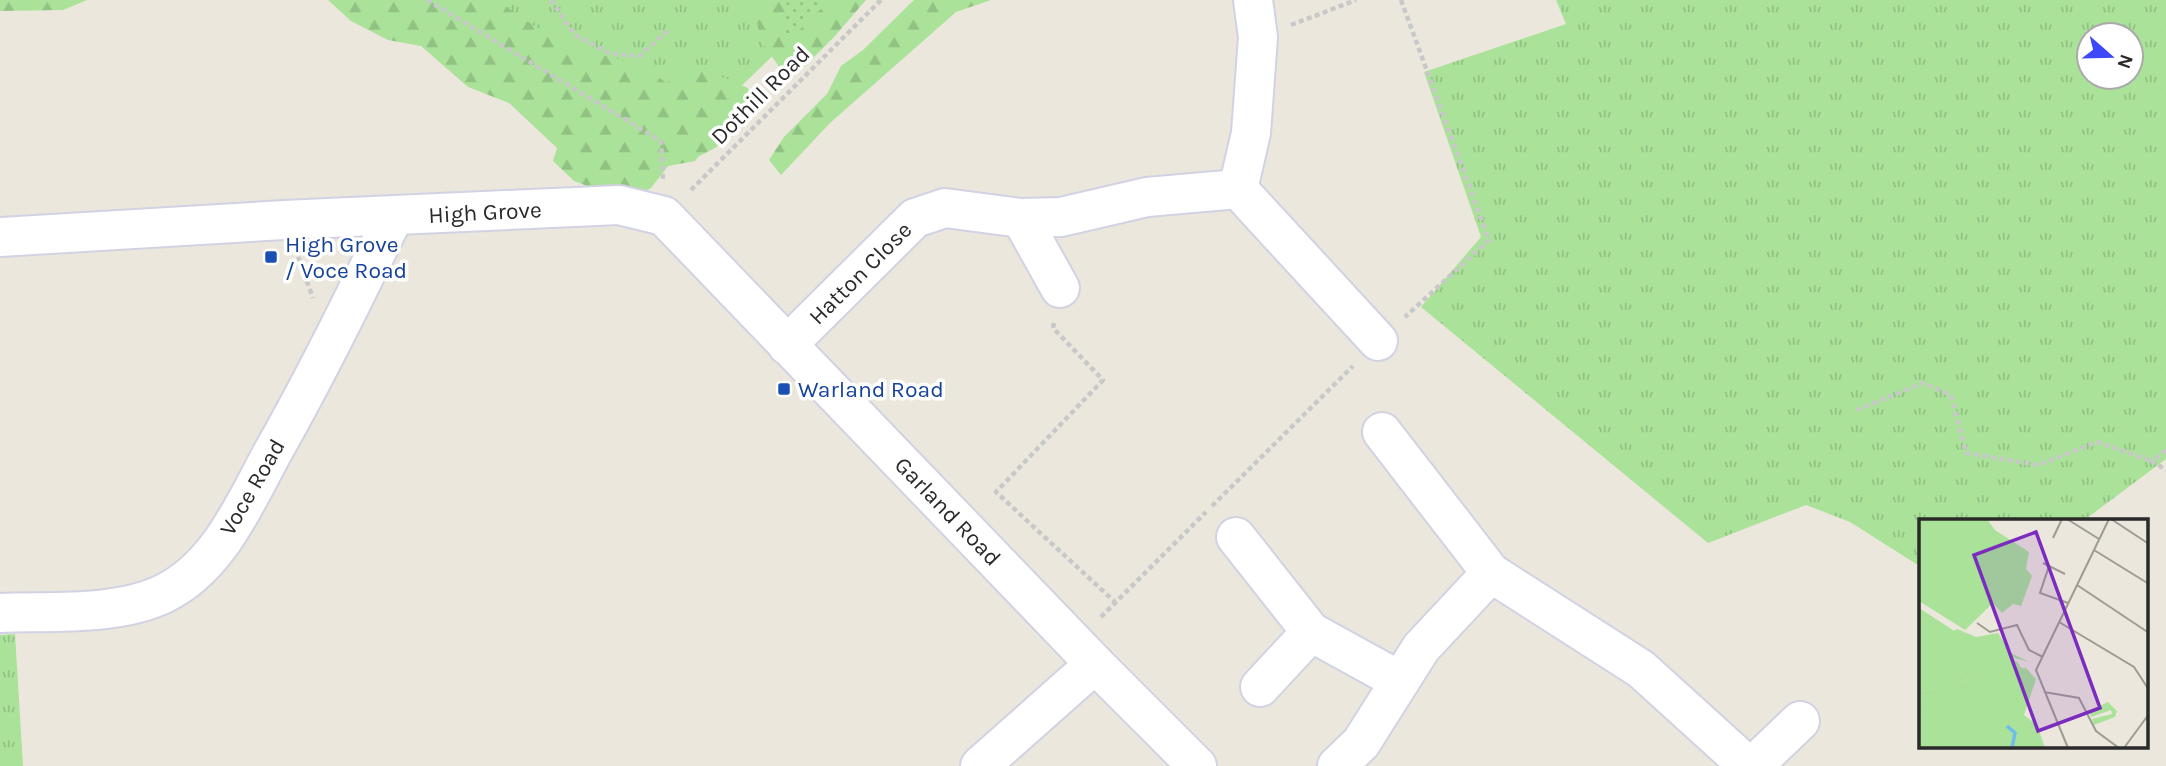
<svg xmlns="http://www.w3.org/2000/svg" width="2166" height="766" viewBox="0 0 2166 766" font-family="Karla,sans-serif">
  <defs>
    <pattern id="grass-tufts" width="24" height="20" patternUnits="userSpaceOnUse" patternTransform="scale(1.75)"><rect width="24" height="20" fill="#a9e298"/><path d="M3 7l-1-3M5 7V3M7 7l1-3M15 17l-1-3M17 17v-4M19 17l1-3" fill="none" stroke="#92c283"/></pattern>
    <pattern id="forest-firs" width="22" height="20" patternUnits="userSpaceOnUse" patternTransform="scale(1.75)"><rect width="22" height="20" fill="#a9e298"/><path d="M5 1l3.5 6h-7zM16 11l3.5 6h-7z" fill="#92c283"/></pattern>
    <pattern id="park-dots" width="8" height="8" patternUnits="userSpaceOnUse" patternTransform="scale(1.75)"><rect width="8" height="8" fill="#a9e298"/><path d="M2 2h.1M6 6h.1" fill="none" stroke="#92c283" stroke-width="1.8" stroke-linecap="round"/></pattern>
  </defs>
  <rect width="100%" height="100%" fill="#ece7dc"/>
  <g fill="url(#grass-tufts)" fill-rule="evenodd">
    <polygon points="469,0 787,0 783,46 690,135"/>
    <path d="M 1556,0 L 2166,0 L 2166,459 L 2083,521 L 1921,521 L 1921,567 L 1850,522 L 1806,505 L 1708,543 L 1421,307 L 1481,237 L 1424,72 L 1566,24 ZM 2131,35 L 2131,77 L 2089,77 L 2089,35 Z"/>
    <polygon points="15,634 23,766 0,766 0,635"/>
  </g>
  <g fill="url(#forest-firs)">
    <polygon points="0,0 87,0 63,10 0,11"/>
    <path d="M 328,0 L 499,0 C 507,10 512,9 520,16 C 539,30 559,42 582,49 C 616,61 637,57 666,83 C 694,61 718,75 748,88 C 757,122 726,144 699,156 L 695,161 L 668,166 L 651,188 L 627,201 L 574,181 L 553,161 L 557,148 L 509,103 L 468,87 L 421,46 L 388,40 L 351,21 Z"/>
    <polygon points="752,0 866,0 834,37 799,72 780,68 761,41"/>
    <polygon points="914,0 991,0 956,12 830,123 781,175 769,160 784,137 827,94 841,66 863,50"/>
  </g>
  <polygon fill="url(#park-dots)" points="787,0 830,0 783,46"/>
  <g fill="none" stroke-linecap="round" stroke-linejoin="round">
    <g stroke="#d1d2e3" stroke-width="42">
      <g id="street">
        <polyline points="1238,189 1378,341"/>
        <polyline points="1021,218 1060,288"/>
        <polyline points="0,237 284,220 619,205 664,216 1095,664 1197,766"/>
        <polyline points="787,345 915,218 945,208 1021,218 1061,217 1147,197 1238,189 1251,133 1258,37 1253,0"/>
        <polyline points="1382,432 1491,573"/>
        <polyline points="1236,537 1311,632 1400,681"/>
        <path d="M 0,613 C 51,611 117,616 163,594 C 220,567 246,500 275,448 C 318,372 356,294 394,216"/>
        <polyline points="1260,687 1311,632"/>
        <polyline points="980,766 1095,664"/>
        <polyline points="1337,766 1361,743 1421,648 1491,573 1641,669 1748,766"/>
        <polyline points="1753,766 1800,721"/>
      </g>
    </g>
    <g stroke="#c8c8c8" stroke-width="4.5" stroke-dasharray="5 3.5" stroke-linecap="butt">
      <polyline points="427,0 661,141 663,180"/>
      <polyline points="551,0 575,35 611,54 640,56 668,30"/>
      <polyline points="1401,0 1489,240 1405,317"/>
      <polyline points="1291,25 1356,0"/>
      <polyline points="691,190 881,0"/>
      <polyline points="298,257 313,298"/>
      <polyline points="1054,323 1053,328 1103,380 996,492 1115,602"/>
      <polyline points="1857,410 1923,383 1951,395 1966,453 2038,465 2097,442 2152,461"/>
      <polyline points="2166,450 2152,461 2166,470"/>
      <polyline points="1212,506 1353,366"/>
      <polyline points="1101,617 1206,512"/>
    </g>
    <use href="#street" stroke="#fff" stroke-width="38"/>
  </g>
  <g fill="#1a4fb4" stroke="#fff" stroke-width="2.5">
    <rect x="264" y="250" width="14" height="14" rx="3.5"/>
    <rect x="777" y="382" width="14" height="14" rx="3.5"/>
  </g>
  <g text-anchor="middle" stroke-width="7" stroke-linejoin="round" paint-order="stroke">
    <g font-size="23" fill="#2a2a2a" stroke="#fff">
      <text transform="translate(760 95) rotate(-45)" y="8">Dothill Road</text>
      <text transform="translate(485 212) rotate(-3)" y="8">High Grove</text>
      <text transform="translate(860 273) rotate(-45)" y="8">Hatton Close</text>
      <text transform="translate(252 487) rotate(-60)" y="8">Voce Road</text>
      <text transform="translate(948 511) rotate(46)" y="8">Garland Road</text>
    </g>
    <g font-size="23" fill="#164399" stroke="#fff" text-anchor="start">
      <text x="285" y="252">High Grove<tspan x="285" dy="26">/ Voce Road</tspan></text>
      <text x="798" y="397">Warland Road</text>
    </g>
  </g>
  <g transform="translate(1919 519)">
    <rect width="229" height="229" fill="#ece7dc"/>
    <path d="M 0,0 L 68,0 L 76,11 L 110,33 L 107,50 L 113,57 L 102,87 L 94,85 L 83,94 L 74,84 L 46,111 L 0,82 ZM 100,147 L 109,152 L 94,229 L 0,229 L 0,173 ZM 189,183 L 198,192 L 196,198 L 175,206 L 173,200 L 193,195 L 192,191 L 172,198 L 170,192 Z" fill="#a9e298"/>
    <path d="M 38,110 L 57,118 L 79,114 L 92,134 L 110,143 L 92,138 L 101,146 L 94,153 L 41,161 L 14,187 L 0,192 L 0,174 L 20,169 L 31,114 ZM 106,148 L 117,160 L 105,196 L 118,206 L 126,229 L 90,229 ZM 82,178 L 86,181 L 84,191 L 73,211 L 60,188 L 68,182 L 79,184 ZM 26,201 L 31,207 L 22,224 L 0,229 L 1,210 L 23,210 Z" fill="#a9e298"/>
    <path d="M 0,89 L 63,130 L 100,147 L 0,173 Z" fill="#a9e298"/>
    <path fill="none" stroke="#6fbded" stroke-width="3.5" d="M 88,207 L 96,214 L 93,229"/>
    <path fill="none" stroke="#9e9b95" stroke-width="2" d="M 148,0 L 180,20M 192,0 L 230,25M 134,19 L 143,0M 175,31 L 230,65M 124,44 L 146,55M 130,47 L 121,74 L 149,84M 158,66 L 230,114M 140,103 L 215,148 L 230,171M 58,104 L 71,113 L 98,106 L 110,131 L 124,138M 125,173 L 160,179 L 177,212 L 200,229M 149,229 L 117,151 L 190,0M 205,229 L 230,195"/>
    <path fill="#7b2cbf" fill-opacity="0.15" stroke="#7b2cbf" stroke-width="3.5" d="M 117,13 L 181,189 L 119,212 L 55,36 Z"/>
    <rect width="229" height="229" fill="none" stroke="#2a2a2a" stroke-width="3.5"/>
  </g>
  <g transform="translate(2110 56) rotate(110)"><circle r="33" fill="#ffffff" stroke="#aaaaaa" stroke-width="2"/>
  <path d="M0-5L12 26L0 18L-12 26Z" fill="#3d49f8"/>
  <text y="-10" font-size="19" font-weight="bold" text-anchor="middle" fill="#2a2a2a">N</text>
  </g>
</svg>
